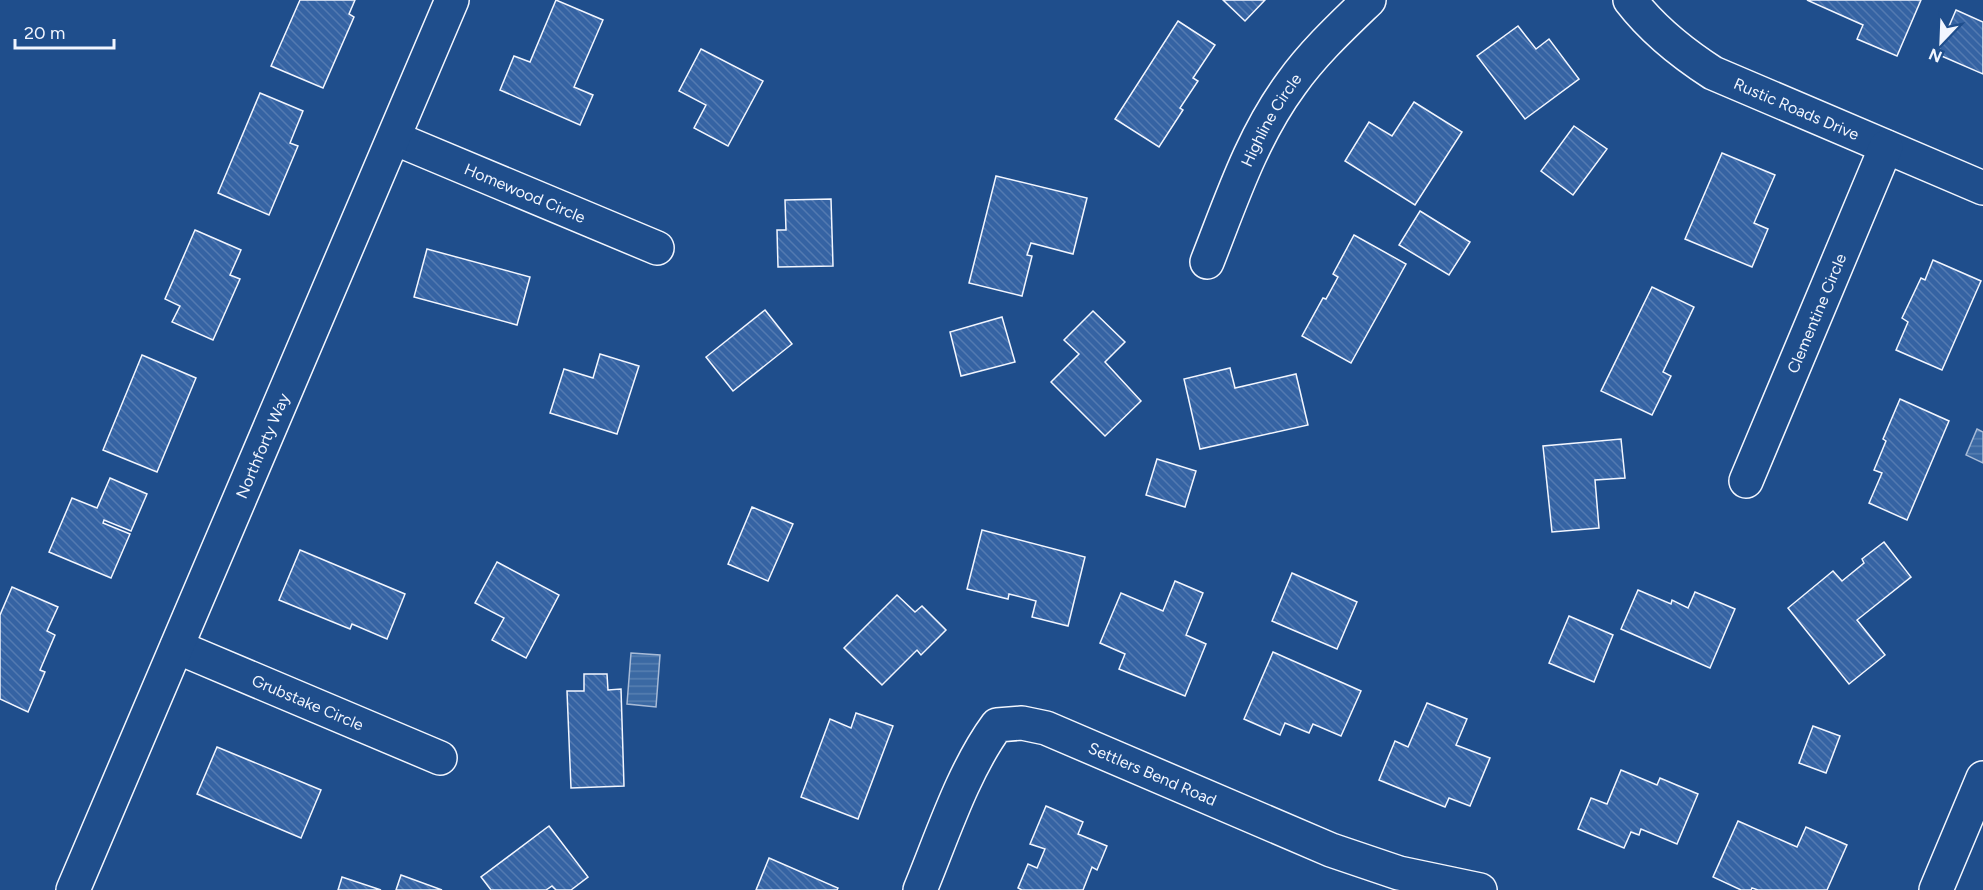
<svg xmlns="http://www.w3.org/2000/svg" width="1983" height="890" viewBox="0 0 1983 890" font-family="Figtree,sans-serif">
  <defs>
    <pattern id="water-rules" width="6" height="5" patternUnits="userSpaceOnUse" patternTransform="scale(1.5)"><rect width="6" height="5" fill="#3b69a3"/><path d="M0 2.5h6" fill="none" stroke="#587fb1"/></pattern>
    <pattern id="building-back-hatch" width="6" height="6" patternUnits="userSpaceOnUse" patternTransform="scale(1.5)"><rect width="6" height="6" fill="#3563a3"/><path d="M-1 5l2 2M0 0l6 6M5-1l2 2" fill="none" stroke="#537ab1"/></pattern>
  </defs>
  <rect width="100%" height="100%" fill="#1f4e8c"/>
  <g fill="url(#water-rules)" stroke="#a8bbd7" stroke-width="1.5">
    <polygon points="1977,429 1983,432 1983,463 1966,455"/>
    <polygon points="631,653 660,655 656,707 627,704"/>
  </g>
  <g fill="url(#building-back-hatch)" stroke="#f2f6ff" stroke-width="1.5">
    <polygon points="300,0 355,0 349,14 354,17 323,88 271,66"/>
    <polygon points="556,0 603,20 574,87 593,95 580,125 500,90 514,56 530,62"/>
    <polygon points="1223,0 1265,0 1245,21"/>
    <polygon points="1807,0 1921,0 1897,56 1857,39 1863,25"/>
    <polygon points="1956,10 1983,22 1983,74 1937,54"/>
    <polygon points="1178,21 1215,45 1193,78 1198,81 1180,108 1183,110 1159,147 1115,119"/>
    <polygon points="1518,26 1536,49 1549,39 1579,79 1525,119 1477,56"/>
    <polygon points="701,49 763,81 728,146 694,128 706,105 679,91"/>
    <polygon points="260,93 303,111 290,143 298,146 269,215 218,193"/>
    <polygon points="1414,102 1462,132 1415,205 1345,161 1369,122 1392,136"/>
    <polygon points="1574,126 1607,149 1573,195 1541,171"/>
    <polygon points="1722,153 1775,175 1754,223 1768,229 1752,267 1685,239"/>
    <polygon points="996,176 1087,198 1073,254 1031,243 1027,255 1032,256 1022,296 969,283"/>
    <polygon points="831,199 833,266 778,267 777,230 786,230 785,200"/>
    <polygon points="1420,211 1470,242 1449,275 1399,245"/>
    <polygon points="195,230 241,250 230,275 240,279 213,340 172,322 180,306 165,299"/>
    <polygon points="1354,235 1406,264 1351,363 1302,336 1323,298 1326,299 1338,277 1333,274"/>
    <polygon points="427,249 530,277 517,325 414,297"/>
    <polygon points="1933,260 1981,281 1942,370 1896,350 1908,322 1902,318 1921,278 1925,280"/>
    <polygon points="1652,287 1694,307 1663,372 1671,376 1652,415 1601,391"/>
    <polygon points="765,310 792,344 733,391 706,357"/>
    <polygon points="1093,311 1125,342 1105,362 1141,401 1105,436 1051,382 1079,354 1064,340"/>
    <polygon points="1002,317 1015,362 961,376 950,332"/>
    <polygon points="600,354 639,366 617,434 550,413 564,369 593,378"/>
    <polygon points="142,355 196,378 157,472 103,450"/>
    <polygon points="1230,368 1235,388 1296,374 1308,425 1200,449 1184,379"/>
    <polygon points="1900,399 1949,421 1907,520 1869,503 1882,473 1874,470 1886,441 1883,439"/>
    <polygon points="1621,439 1625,478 1595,480 1599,528 1552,532 1543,446"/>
    <polygon points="1157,459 1196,471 1185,507 1146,495"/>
    <polygon points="110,478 147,494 131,531 104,520 103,523 130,534 111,578 49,552 72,498 97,508"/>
    <polygon points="752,507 793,524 768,581 728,564"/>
    <polygon points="982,530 1085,557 1068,626 1032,617 1036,601 1009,594 1008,599 967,589"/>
    <polygon points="1884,542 1911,577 1857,620 1885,655 1849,684 1788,608 1833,571 1842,581 1864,563 1862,559"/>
    <polygon points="300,550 405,594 387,639 352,624 350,629 279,600"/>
    <polygon points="497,562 559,595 526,658 492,640 504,618 475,603"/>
    <polygon points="1292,573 1357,602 1337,649 1272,621"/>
    <polygon points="1175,581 1203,593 1186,635 1206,644 1185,696 1119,669 1125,654 1100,643 1121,593 1163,611"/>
    <polygon points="12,587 58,607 47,631 55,635 40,670 45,672 28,712 0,699 0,615"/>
    <polygon points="1638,590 1671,604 1672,600 1688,608 1695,592 1735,609 1710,668 1621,629"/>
    <polygon points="897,595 915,612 922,606 946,630 921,655 917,650 882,685 844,648"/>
    <polygon points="1569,616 1613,635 1594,682 1549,663"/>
    <polygon points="1273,652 1361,691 1341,736 1313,724 1309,733 1285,723 1280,735 1244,719"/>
    <polygon points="584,674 607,674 608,690 621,689 624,786 571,788 567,691 584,691"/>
    <polygon points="1427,703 1467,719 1456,745 1490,758 1470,806 1449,798 1445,807 1379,780 1395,741 1408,747"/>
    <polygon points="856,713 893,726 858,819 801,797 830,719 851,728"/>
    <polygon points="1813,726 1840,736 1826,773 1799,763"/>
    <polygon points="217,747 321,790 301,838 197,794"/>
    <polygon points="1621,770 1657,785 1660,778 1698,794 1677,844 1641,829 1639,835 1631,832 1624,848 1578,829 1591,798 1607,804"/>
    <polygon points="1046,806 1083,822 1078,834 1107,846 1097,870 1092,867 1083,890 1022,890 1018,888 1028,864 1037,868 1045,849 1030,844"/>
    <polygon points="1738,821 1797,847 1806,827 1847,845 1827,890 1758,890 1752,888 1751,890 1741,890 1713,877"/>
    <polygon points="549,826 588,877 571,890 556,890 552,886 546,890 491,890 481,877"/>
    <polygon points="769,858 838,888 837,890 756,890"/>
    <polygon points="401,875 442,890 396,890"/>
    <polygon points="342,877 381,890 338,890"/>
  </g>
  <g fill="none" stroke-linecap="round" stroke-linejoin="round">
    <g stroke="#f2f6ff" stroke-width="36">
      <g id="minor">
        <path id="s1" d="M 1630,0 C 1653,30 1682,53 1713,73 L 1983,188"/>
        <path id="s2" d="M 394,138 L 657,248"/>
        <path id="s3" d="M 1207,262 C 1231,201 1252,137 1291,84 C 1313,53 1342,26 1369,0"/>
        <path id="s4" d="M 1746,481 L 1886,147"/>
        <path id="s5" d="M 177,647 L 440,758"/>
        <path id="s6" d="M 73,890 L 452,0"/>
        <path id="s7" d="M 920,890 C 942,837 963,771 997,725 L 1022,723 L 1046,728 L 1331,850 L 1399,873 L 1480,890"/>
      </g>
    </g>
    <g stroke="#f2f6ff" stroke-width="36">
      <polyline id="major" points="1936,890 1983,778"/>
    </g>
    <use href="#minor" stroke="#1f4e8c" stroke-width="33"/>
    <use href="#major" stroke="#1f4e8c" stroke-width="33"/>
  </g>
  <g text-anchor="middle" stroke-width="4.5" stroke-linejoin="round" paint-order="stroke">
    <g font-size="16" fill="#f2f6ff" stroke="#1f4e8c">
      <text dy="6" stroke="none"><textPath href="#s1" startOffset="202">Rustic Roads Drive</textPath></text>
      <text dy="6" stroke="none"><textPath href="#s3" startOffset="156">Highline Circle</textPath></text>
      <text dy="6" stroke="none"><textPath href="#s2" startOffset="142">Homewood Circle</textPath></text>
      <text dy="6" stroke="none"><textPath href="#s4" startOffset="182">Clementine Circle</textPath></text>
      <text dy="6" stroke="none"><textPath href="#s6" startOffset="483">Northforty Way</textPath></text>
      <text dy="6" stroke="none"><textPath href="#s5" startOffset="142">Grubstake Circle</textPath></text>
      <text dy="6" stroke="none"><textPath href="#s7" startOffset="348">Settlers Bend Road</textPath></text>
    </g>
  </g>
  <g transform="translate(1941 42) rotate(203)" stroke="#1f4e8c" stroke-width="4.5" paint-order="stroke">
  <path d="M0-4.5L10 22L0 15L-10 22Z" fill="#f2f6ff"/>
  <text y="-9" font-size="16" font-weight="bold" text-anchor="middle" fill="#f2f6ff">N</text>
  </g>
  <path d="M15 39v9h99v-9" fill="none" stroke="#f2f6ff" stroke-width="3"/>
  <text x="24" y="39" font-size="18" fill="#f2f6ff" stroke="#1f4e8c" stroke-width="4.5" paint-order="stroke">20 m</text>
</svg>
